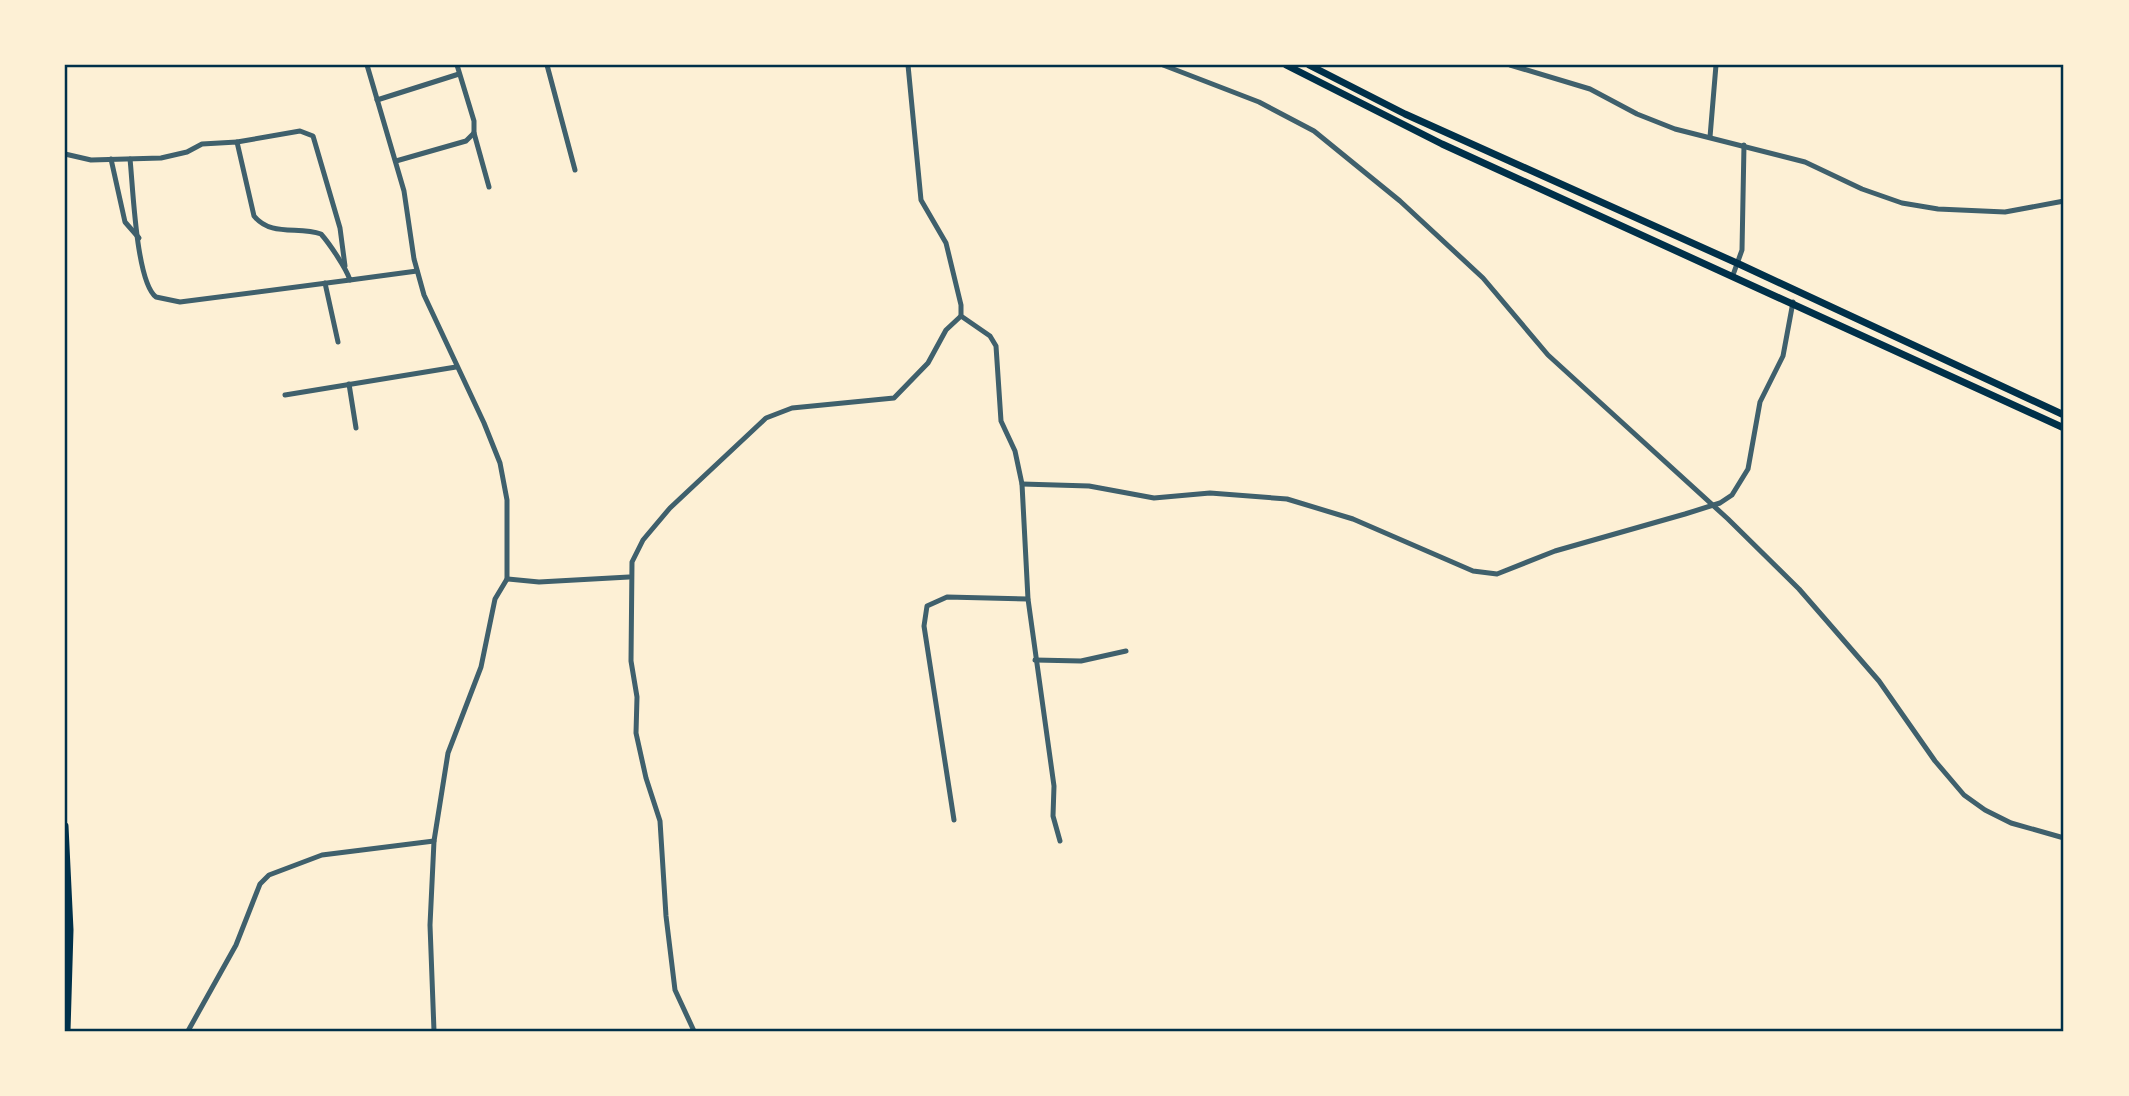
<svg xmlns="http://www.w3.org/2000/svg" width="2129" height="1096" viewBox="0 0 2129 1096" font-family="'DM Sans',sans-serif">
  <rect width="100%" height="100%" fill="#fdf0d5"/>
  <g fill="none" stroke-linecap="round" stroke-linejoin="round">
    <g stroke="#3f606c" stroke-width="5">
      <polyline points="367,65 404,191 414,259 424,295 484,423 500,463 507,500 507,579 495,599 481,667 448,753 434,841 430,925 434,1031"/>
      <polyline points="547,65 575,170"/>
      <polyline points="908,65 921,200 946,243 961,305 961,316 990,336 996,346 1001,421 1015,451 1022,484 1028,599 1054,786 1053,816 1060,841"/>
      <polyline points="1163,65 1259,102 1314,131 1400,201 1483,278 1548,355 1728,519 1799,589 1879,681 1935,761 1964,795 1985,810 2011,823 2064,838"/>
      <polyline points="1510,65 1590,89 1637,114 1675,129 1805,162 1862,189 1902,203 1938,209 2005,212 2064,201"/>
      <polyline points="377,100 459,74"/>
      <polyline points="474,133 489,187"/>
      <polyline points="1710,137 1716,65"/>
      <polyline points="237,142 300,131 313,136 340,228 345,266"/>
      <path d="M 65,154 L 91,160 L 161,158 L 187,152 L 202,144 L 237,142 L 254,216 C 271,237 298,226 321,234 C 329,243 346,268 350,280 L 417,271"/>
      <polyline points="111,159 125,222 139,238"/>
      <path d="M 130,159 C 133,186 136,282 156,297 L 180,302 L 350,280"/>
      <polyline points="396,161 466,141 474,133 474,121 457,65"/>
      <polyline points="1733,275 1742,250 1744,145"/>
      <polyline points="325,283 338,342"/>
      <polyline points="349,384 356,428"/>
      <polyline points="285,395 456,367"/>
      <polyline points="1022,484 1089,486 1154,498 1210,493 1287,499 1353,519 1473,571 1497,574 1555,551 1685,514 1720,503 1732,495 1748,469 1760,402 1783,356 1793,302"/>
      <polyline points="507,579 539,582 629,577"/>
      <polyline points="1035,660 1081,661 1126,651"/>
      <polyline points="954,820 924,626 927,606 947,597 1028,599"/>
      <polyline points="188,1031 236,945 260,884 269,875 322,855 434,841"/>
      <polyline points="694,1031 675,990 666,916 660,821 646,778 636,733 637,697 631,661 632,562 643,540 670,508 766,418 792,408 894,398 928,363 946,330 961,316"/>
    </g>
    <g stroke="#003049" stroke-width="7">
      <polyline points="1286,65 1442,144 2064,428"/>
      <polyline points="1309,65 1405,114 1739,264 2064,415"/>
      <polyline points="65,826 70,930 67,1031"/>
    </g>
  </g>
  <rect width="2129" height="1096" fill="none" stroke="#fdf0d5" stroke-width="133"/>
  <rect x="66" y="66" width="1996" height="964" fill="none" stroke="#003049" stroke-width="2.5"/>
</svg>
